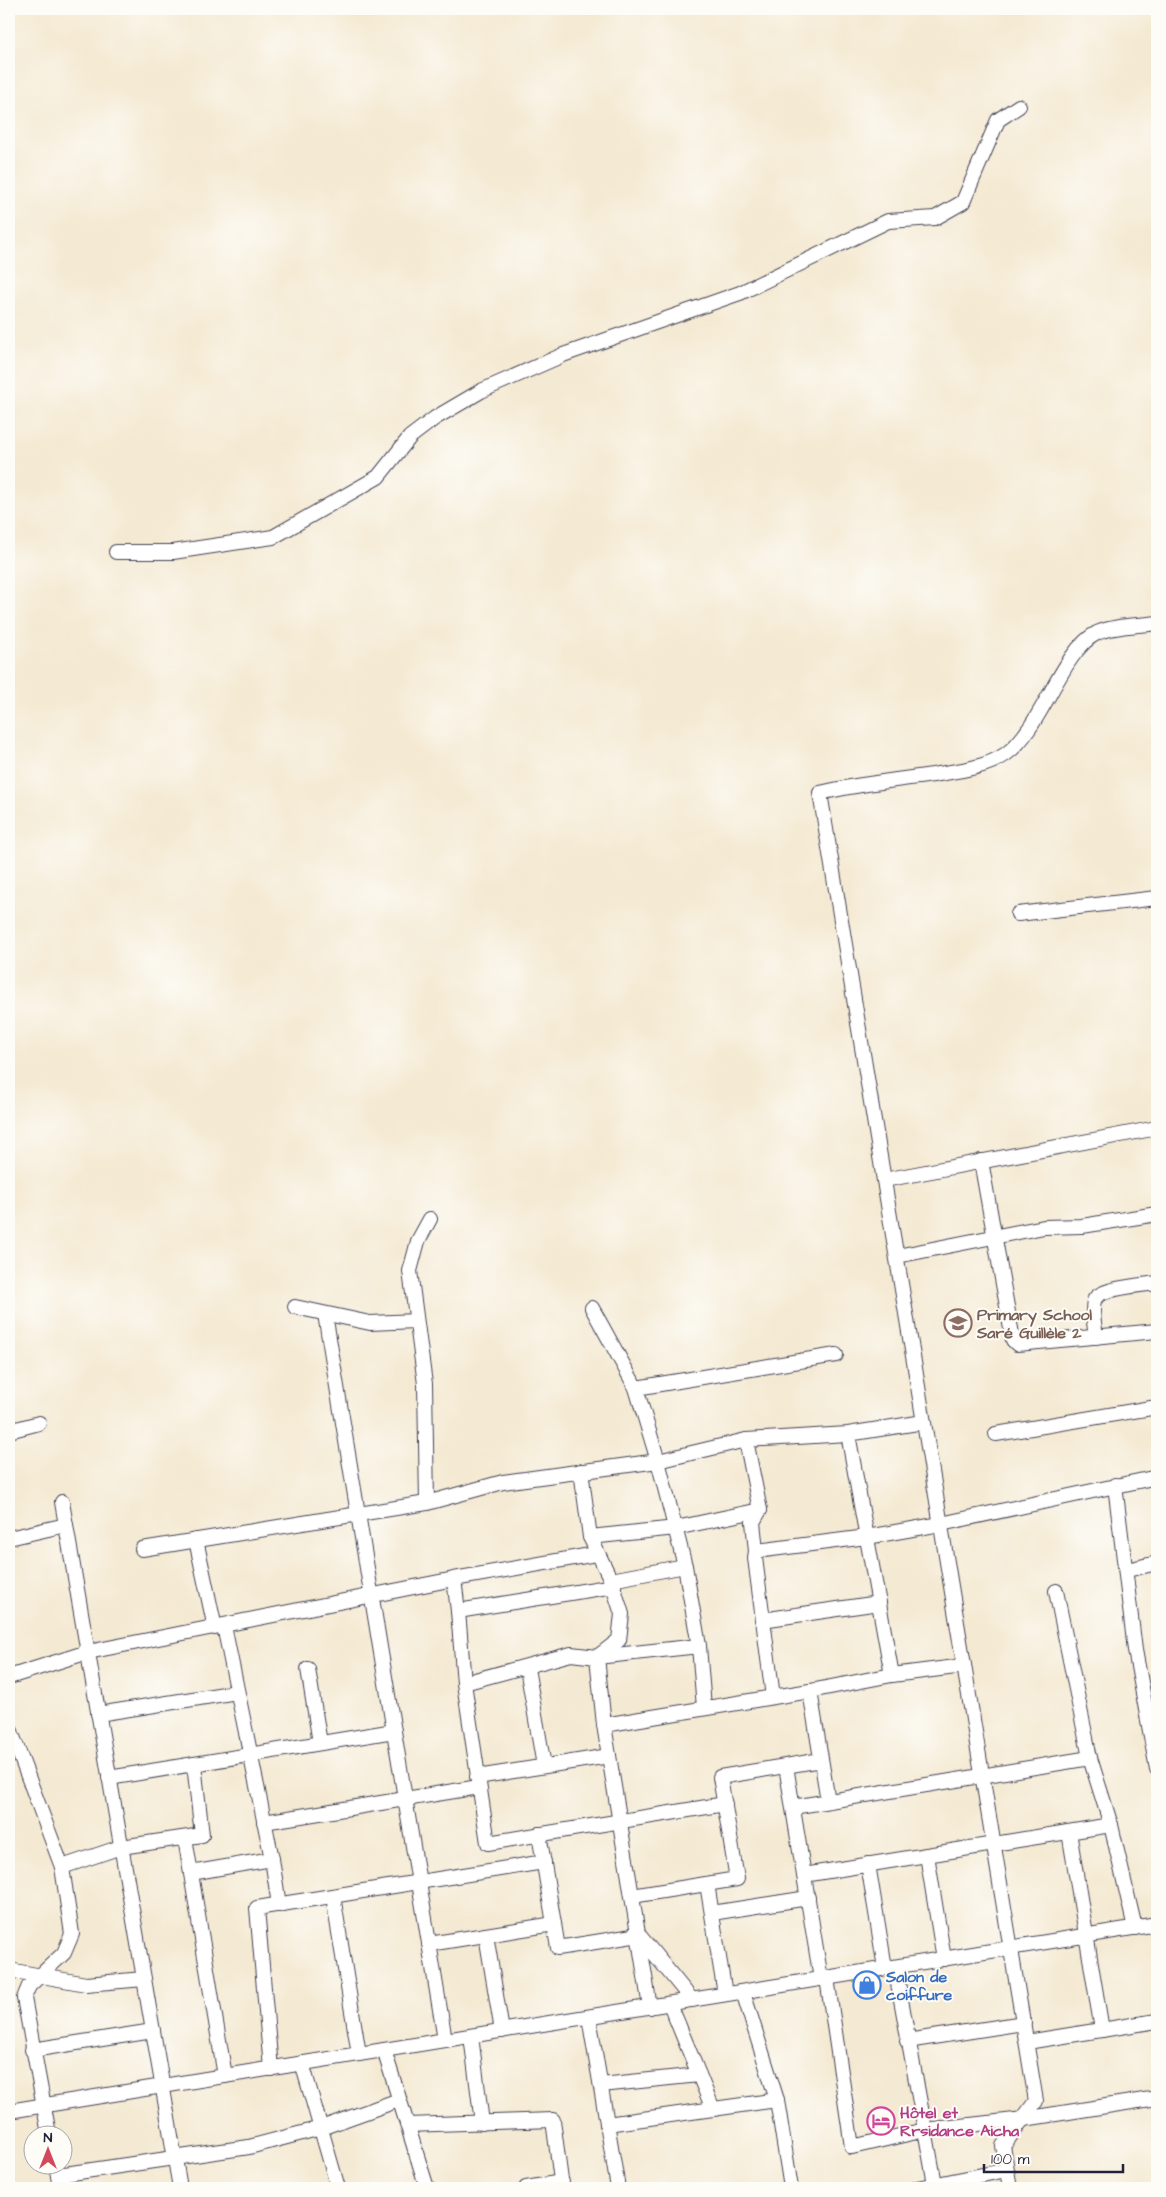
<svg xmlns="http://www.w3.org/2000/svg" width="1166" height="2197" viewBox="0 0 1166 2197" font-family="'Architects Daughter',sans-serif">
  <rect width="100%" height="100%" fill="#fdfcf7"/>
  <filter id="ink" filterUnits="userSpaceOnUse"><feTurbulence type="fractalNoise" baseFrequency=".02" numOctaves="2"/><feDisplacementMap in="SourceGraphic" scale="10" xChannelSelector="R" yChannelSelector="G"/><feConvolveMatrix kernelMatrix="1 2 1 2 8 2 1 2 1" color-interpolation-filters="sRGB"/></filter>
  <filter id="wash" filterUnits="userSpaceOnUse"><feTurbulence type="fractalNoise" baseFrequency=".0096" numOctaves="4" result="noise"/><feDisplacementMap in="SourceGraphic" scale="20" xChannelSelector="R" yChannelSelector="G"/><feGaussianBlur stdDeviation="1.12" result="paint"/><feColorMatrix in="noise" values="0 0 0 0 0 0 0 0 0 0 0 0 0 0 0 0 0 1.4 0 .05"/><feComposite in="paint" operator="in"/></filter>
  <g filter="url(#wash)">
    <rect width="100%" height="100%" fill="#f4e9d2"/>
  </g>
  <g filter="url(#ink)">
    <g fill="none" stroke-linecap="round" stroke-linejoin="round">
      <g stroke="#424052" stroke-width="16">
        <g id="minor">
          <polyline points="116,552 173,552 273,537 378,477 410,437 435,418 481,391 563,355 740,293 888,221 935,218 963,202 998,120 1019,106"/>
          <polyline points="1018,914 1157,898"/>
          <polyline points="981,1161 1013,1340 1017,1344 1157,1331"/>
          <polyline points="884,1180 1157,1128"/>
          <polyline points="897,1256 1044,1227 1082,1226 1157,1214"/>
          <polyline points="295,1307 370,1323 416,1321"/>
          <polyline points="592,1308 636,1388 658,1461 685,1566 699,1646 704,1708"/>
          <polyline points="325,1314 445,2040"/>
          <path d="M 1096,1337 C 1095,1327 1091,1311 1094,1301 C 1097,1288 1144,1285 1157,1283"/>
          <polyline points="636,1388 836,1355"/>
          <polyline points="9,1431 39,1423"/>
          <polyline points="848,1434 892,1675"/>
          <polyline points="996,1434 1157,1407"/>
          <polyline points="746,1440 760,1510 753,1522 756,1551"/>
          <polyline points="581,1471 590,1537 611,1580 622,1614 619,1640 597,1657 604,1725 650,2007"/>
          <polyline points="1115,1485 1135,1650 1157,1769"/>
          <polyline points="62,1502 180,2188"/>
          <polyline points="427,1503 425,1384 410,1271 418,1241 430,1219"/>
          <polyline points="590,1537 676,1528 760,1510"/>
          <polyline points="9,1538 66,1525"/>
          <polyline points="196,1540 215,1628"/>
          <polyline points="142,1549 427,1503 503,1482 658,1461 746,1440 848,1434 924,1422"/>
          <polyline points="1127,1570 1157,1563"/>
          <polyline points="454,1579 458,1611 464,1683 488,1843 725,1804"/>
          <polyline points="611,1580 685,1566"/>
          <polyline points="1056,1591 1090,1758 1111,1825 1135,1928"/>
          <polyline points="458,1611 614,1586"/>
          <polyline points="762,1620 879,1603"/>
          <polyline points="224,1626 272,1859 279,1905"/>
          <polyline points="527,1668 544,1766"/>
          <polyline points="308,1669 320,1743"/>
          <polyline points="9,1677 88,1652 454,1579 596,1554"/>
          <polyline points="464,1683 571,1654 597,1657 699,1646"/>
          <polyline points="810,1691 828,1801"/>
          <polyline points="773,1697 755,1558 756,1551 867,1537 941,1524 1157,1477"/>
          <polyline points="98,1714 237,1692"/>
          <polyline points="604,1725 810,1691 892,1675 964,1666"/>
          <polyline points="9,1726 62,1867 72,1934 64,1953 29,1986 24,1998 49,2134"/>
          <polyline points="786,1766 821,1979"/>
          <polyline points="477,1777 609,1756"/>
          <polyline points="109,1778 394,1731"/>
          <polyline points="793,1807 1090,1758"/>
          <polyline points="264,1822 479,1787"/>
          <polyline points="1069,1832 1102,2030"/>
          <polyline points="539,1834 558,1948 639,1935 692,2000"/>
          <polyline points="185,1838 225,2076"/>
          <polyline points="927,1855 944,1959"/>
          <polyline points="868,1864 885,1968"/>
          <polyline points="62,1867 121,1847 202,1835 194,1764"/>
          <polyline points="191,1873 272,1859"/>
          <polyline points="804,1875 1111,1825"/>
          <polyline points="707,1884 725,1994"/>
          <polyline points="333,1896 359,2054"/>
          <polyline points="632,1896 737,1879 720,1777 821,1760"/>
          <polyline points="712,1913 808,1898"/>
          <polyline points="486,1935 502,2031"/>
          <polyline points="429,1944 554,1924"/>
          <polyline points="895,1967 935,2184"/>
          <polyline points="9,1970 86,1984 144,1979"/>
          <polyline points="827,1978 852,2147 925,2130 1024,2119 1157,2098"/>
          <polyline points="743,1992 777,2100 791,2188"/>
          <polyline points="670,2004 713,2109"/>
          <polyline points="589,2017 618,2188"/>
          <polyline points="471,2036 482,2123"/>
          <polyline points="907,2041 1024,2023"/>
          <polyline points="1027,2042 1157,2021"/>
          <polyline points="32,2050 153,2031"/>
          <polyline points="384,2050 427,2188"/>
          <polyline points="302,2063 338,2188"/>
          <polyline points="271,2069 257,1908 544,1862"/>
          <polyline points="601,2085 699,2075"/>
          <polyline points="9,2111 1157,1924"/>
          <polyline points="607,2124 777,2100"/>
          <polyline points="407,2125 553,2120 562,2188"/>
          <polyline points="56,2164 60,2188"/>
          <polyline points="58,2175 249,2147 321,2128 399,2100"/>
          <polyline points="526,2188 562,2182"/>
          <polyline points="917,2188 1007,2170"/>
          <path d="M 1010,2188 L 1003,2146 L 1036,2101 L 820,793 C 857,784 896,780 933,775 C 957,771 986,768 1006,754 C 1042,728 1062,650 1097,633 C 1115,625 1138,626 1157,623"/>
        </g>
      </g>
      <use href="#minor" stroke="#fff" stroke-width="14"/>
    </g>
  </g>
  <defs>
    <g id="school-ring" transform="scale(1.4375)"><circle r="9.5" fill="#fdfcf7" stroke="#8d6e63" stroke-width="1.5"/><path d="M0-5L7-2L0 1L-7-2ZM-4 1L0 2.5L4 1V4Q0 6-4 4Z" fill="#8d6e63"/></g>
    <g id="shop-ring" transform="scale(1.4375)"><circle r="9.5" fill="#fdfcf7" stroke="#3f7fe0" stroke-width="1.5"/><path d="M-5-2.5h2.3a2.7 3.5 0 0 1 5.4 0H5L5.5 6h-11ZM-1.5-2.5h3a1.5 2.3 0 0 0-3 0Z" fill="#3f7fe0"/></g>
    <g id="hotel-ring" transform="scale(1.4375)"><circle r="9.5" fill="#fdfcf7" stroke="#d1479c" stroke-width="1.5"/><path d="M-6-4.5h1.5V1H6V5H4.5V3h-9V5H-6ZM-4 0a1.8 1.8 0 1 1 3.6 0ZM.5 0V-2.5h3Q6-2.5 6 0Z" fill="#d1479c"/></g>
  </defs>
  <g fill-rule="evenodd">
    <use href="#school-ring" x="958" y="1323"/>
    <use href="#shop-ring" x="867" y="1985"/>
    <use href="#hotel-ring" x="881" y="2121"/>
  </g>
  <g text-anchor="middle" stroke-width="4" stroke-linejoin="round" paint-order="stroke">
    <g font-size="16" font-weight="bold" fill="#785e54" stroke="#fdfcf7" text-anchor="start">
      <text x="977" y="1320">Primary School<tspan x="977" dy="18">Saré Guillèle 2</tspan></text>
    </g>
    <g font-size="16" font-weight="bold" fill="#366cbe" stroke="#fdfcf7" text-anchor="start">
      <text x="886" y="1982">Salon de<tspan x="886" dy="18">coiffure</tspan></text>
    </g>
    <g font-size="16" font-weight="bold" fill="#b23c85" stroke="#fdfcf7" text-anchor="start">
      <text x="900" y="2118">Hôtel et<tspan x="900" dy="18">Rrsidance Aicha</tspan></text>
    </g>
  </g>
  <rect width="1166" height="2197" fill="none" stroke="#fdfcf7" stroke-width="30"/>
  <g transform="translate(48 2150)"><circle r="24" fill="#fdfcf7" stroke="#a5a5ac"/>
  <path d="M0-4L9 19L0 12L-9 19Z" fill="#d1495b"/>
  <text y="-8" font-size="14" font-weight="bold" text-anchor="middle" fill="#22223b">N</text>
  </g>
  <path d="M984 2164v8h139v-8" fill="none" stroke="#22223b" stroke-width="2.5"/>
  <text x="991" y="2164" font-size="15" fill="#22223b" stroke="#fdfcf7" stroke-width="4" paint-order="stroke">100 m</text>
</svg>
